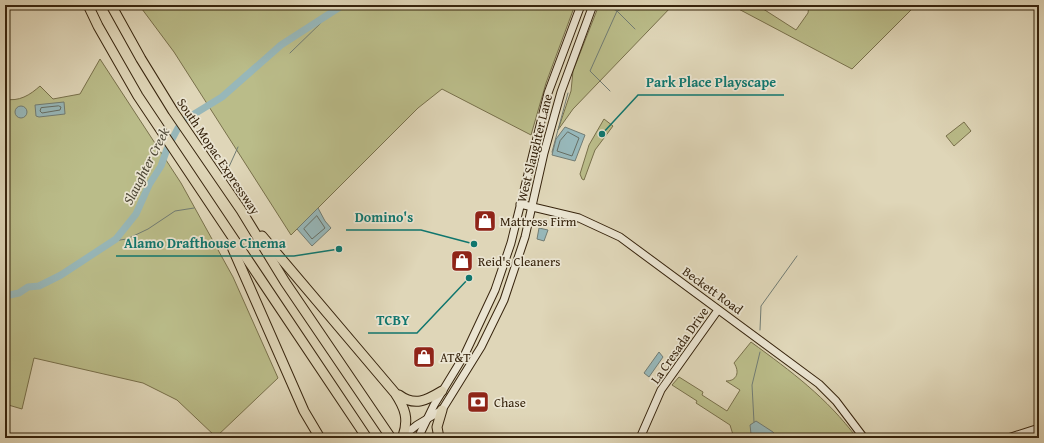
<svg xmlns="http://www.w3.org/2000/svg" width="1044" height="443" viewBox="0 0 1044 443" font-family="'Gentium Book Plus',serif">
  <rect width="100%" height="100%" fill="#dfd6b8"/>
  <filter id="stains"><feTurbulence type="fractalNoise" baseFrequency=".005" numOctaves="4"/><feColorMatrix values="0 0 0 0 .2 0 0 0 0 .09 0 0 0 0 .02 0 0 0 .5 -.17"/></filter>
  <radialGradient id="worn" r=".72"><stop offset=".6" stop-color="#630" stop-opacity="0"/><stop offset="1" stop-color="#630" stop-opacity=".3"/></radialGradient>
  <g fill="#babc89" stroke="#78704b">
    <polygon points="139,5 575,5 546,83 531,135 442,89 418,108 291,235 174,52"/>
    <polygon points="599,5 673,5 573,109 558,130 571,91 573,71"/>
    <polygon points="731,5 757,5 796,30 808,13 809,5 916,5 852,69"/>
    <path d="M 100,59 L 181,183 L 233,277 L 278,378 L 216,437 L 177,400 L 143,383 L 34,358 L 22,409 L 5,404 L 5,99 C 19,102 30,95 40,86 L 53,99 L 80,94 Z"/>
    <polygon points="604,119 613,126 595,150 584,180 582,179 580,174 589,145"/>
    <polygon points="964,122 971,131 954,146 946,136"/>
    <path d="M 751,342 C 792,372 826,397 857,438 L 734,438 L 730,425 L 696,403 L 697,401 L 672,385 L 679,377 L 703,392 L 702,395 L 727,411 L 740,390 L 726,381 C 737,381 740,372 734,363 Z"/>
  </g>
  <g fill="#97b7b9" stroke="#717c74">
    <polygon points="64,102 65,114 39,117 36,116 35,105"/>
    <circle cx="21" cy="112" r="6"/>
    <polygon points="565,127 585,135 575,161 552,155 556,139"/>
    <polygon points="318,208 325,221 331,228 312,246 297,229"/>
    <polygon points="539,228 548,230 544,241 537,239"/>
    <polygon points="659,352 663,357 649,377 644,373"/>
    <polygon points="756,421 773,432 778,438 748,438 751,434 750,425"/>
  </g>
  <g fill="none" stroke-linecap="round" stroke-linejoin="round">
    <g stroke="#676e63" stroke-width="1">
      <polygon points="59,106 61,107 60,110 42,113 40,111 41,108"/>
      <polygon points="568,132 579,138 572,156 557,151 560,141"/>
      <polygon points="317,216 325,228 312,239 304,229"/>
    </g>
    <g stroke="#717c74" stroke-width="1">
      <polyline points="606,5 617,11 635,29"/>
      <polyline points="668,5 672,9"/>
      <polyline points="290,53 324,20 324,16"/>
      <polyline points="610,91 590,71 617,11 634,5"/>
      <polyline points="552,152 568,93"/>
      <polyline points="228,169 238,147"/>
      <polyline points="113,241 127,239 148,229 175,211 194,208"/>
      <polyline points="760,330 761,306 797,256"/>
      <polyline points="754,422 752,385 760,352"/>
    </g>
    <polyline stroke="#97b7b9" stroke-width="7" points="5,296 19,293 28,287 39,286 61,275 116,239 136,214 149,185 161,166 167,149 178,128 186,119 222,97 281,45 343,5"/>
    <g stroke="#37240d" stroke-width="9">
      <g id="secondary">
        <polyline points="520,204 579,218 620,237 819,384 836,401 864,438"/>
        <polyline points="403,436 417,425 442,410 481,347 504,300 525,237 544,153 561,92 593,5"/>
        <polyline points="418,438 434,405 465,354 495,290 511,243 548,93 581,5"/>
        <polyline points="640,438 661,390 718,310"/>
        <polyline points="1008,438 1039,428"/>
        <polyline points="1029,438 1039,435"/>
      </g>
    </g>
    <g stroke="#37240d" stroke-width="11">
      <g id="highway">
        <polyline points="88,5 98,26 138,96 367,438"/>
        <polyline points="111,5 141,59 173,111 241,210 285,282 391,438"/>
        <path d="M 262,236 L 395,393 C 405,408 409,419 403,436"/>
        <polyline points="232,247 304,411 320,438"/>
        <path d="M 399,395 C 415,407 427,400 442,391"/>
        <polyline points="439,438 437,427 442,410"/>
      </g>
    </g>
    <use href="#secondary" stroke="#eae4d1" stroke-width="7"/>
    <use href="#highway" stroke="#dfd6b8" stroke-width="9"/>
  </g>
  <defs>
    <g id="shop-square" transform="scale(1.15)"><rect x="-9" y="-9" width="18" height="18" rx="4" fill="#8f2418" stroke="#eae4d1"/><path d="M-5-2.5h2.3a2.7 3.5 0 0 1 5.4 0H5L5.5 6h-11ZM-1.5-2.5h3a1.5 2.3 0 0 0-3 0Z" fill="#fff"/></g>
    <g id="bank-square" transform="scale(1.15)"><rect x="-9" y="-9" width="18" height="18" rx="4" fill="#8f2418" stroke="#eae4d1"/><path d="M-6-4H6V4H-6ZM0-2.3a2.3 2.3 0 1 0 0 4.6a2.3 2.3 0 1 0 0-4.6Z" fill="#fff"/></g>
  </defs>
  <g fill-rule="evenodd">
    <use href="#shop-square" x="485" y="221"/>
    <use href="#shop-square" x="462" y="261"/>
    <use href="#shop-square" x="424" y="357"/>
    <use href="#bank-square" x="478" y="402"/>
  </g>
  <g text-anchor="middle" stroke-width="3.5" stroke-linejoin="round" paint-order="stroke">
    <g font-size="13" fill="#37240d" stroke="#eae4d1">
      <text transform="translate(534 148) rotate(-76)" y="5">West Slaughter Lane</text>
      <text transform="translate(219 156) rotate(56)" y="5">South Mopac Expressway</text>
      <text transform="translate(713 290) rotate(36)" y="5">Beckett Road</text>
      <text transform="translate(679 345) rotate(-55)" y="5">La Cresada Drive</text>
    </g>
    <g font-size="13" fill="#37240d" stroke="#eae4d1" text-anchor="start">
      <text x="500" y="226">Mattress Firm</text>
      <text x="478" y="266">Reid's Cleaners</text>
      <text x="440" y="362">AT&amp;T</text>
      <text x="494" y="407">Chase</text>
    </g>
    <g font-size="14" font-style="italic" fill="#4f4938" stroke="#eae4d1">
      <text transform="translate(146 166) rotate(-63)" y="5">Slaughter Creek</text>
    </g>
  </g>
  <path fill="none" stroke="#0f766e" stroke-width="1.5" d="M602 134L638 95H784M474 244L421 230H346M339 249L294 256H116M469 278L417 333H368"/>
  <g fill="#0f766e" stroke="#eae4d1" stroke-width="1.5">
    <circle cx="602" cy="134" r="4"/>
    <circle cx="474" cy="244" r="4"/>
    <circle cx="339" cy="249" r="4"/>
    <circle cx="469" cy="278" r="4"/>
  </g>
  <g font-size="14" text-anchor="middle" font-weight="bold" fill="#0f766e" stroke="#eae4d1" stroke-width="3.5" stroke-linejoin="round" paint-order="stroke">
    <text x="711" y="87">Park Place Playscape</text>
    <text x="384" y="222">Domino's</text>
    <text x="205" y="248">Alamo Drafthouse Cinema</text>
    <text x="393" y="325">TCBY</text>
  </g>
  <rect width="1044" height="443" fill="none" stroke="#dfd6b8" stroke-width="20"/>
  <rect x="6" y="6" width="1032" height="431" fill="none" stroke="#37240d" stroke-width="2"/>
  <rect x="10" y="10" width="1024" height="423" fill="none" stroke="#37240d"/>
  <rect width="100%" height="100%" filter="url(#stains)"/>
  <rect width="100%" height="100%" fill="url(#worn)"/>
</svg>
